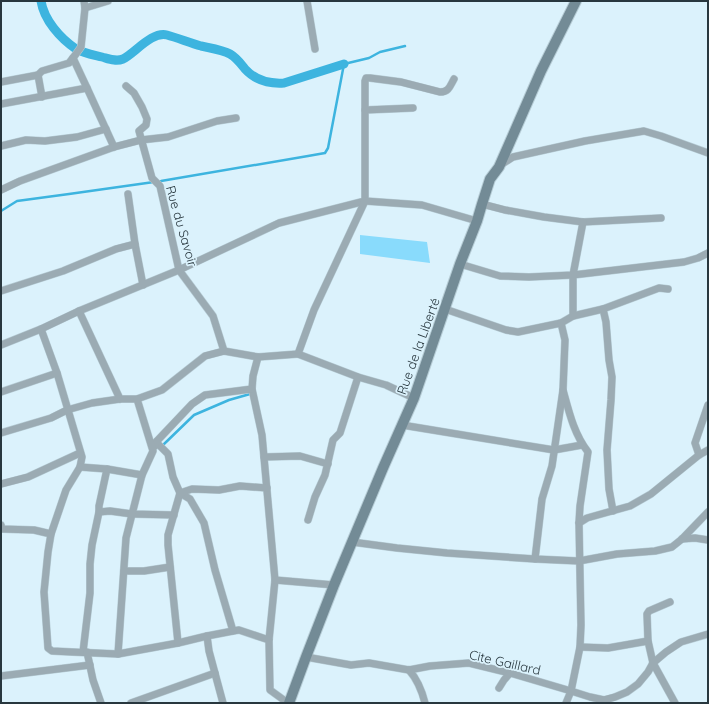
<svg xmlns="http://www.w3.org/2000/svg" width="709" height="704" viewBox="0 0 709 704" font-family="Quicksand,sans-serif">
  <rect width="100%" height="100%" fill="#dbf2fc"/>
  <polygon fill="#89dbfc" points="360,235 427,242 430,263 360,254"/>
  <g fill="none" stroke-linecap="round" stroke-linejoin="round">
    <g stroke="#3db4df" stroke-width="2.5">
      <polyline points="1,211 17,201 69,194 161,181 308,156 325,153 328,148 344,64 369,58 380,52 405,46"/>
      <polyline points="163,445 194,415 229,400 250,394 251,392"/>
    </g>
    <path stroke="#3db4df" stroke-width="9" d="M 41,1 C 44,20 60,38 76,49 C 83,53 94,55 102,57 C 109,59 116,62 123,59 C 135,53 152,31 167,35 C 178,38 190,43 201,46 C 210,48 223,50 230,54 C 237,58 241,64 245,69 C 256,81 269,84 284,83 L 344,64"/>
    <g stroke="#b7cdd6" stroke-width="8">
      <g id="street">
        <polyline points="307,1 315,49"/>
        <polyline points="85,8 108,1"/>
        <polyline points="73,58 87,88"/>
        <polyline points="38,75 42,97"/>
        <polyline points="1,82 38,75 42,71 69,63 76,54 81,47 85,8 84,1"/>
        <polyline points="126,86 134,93 142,107 147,119 146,125 139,131 152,178 160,186 179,270 213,316 224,351"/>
        <polyline points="1,104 87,88 114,147"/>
        <polyline points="365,110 413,108"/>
        <polyline points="1,146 26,140 45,141 77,137 106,129"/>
        <polyline points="499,166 513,157 585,141 644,131 661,136 708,153"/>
        <polyline points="1,190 20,181 114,147 141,140 168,137 217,121 236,118"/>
        <polyline points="128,194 135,244 143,285"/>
        <polyline points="482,204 505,210 544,217 583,222 661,218"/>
        <polyline points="460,264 500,276 529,277 573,275 684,262 698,258 708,253"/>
        <polyline points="1,291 63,271 116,249 135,244"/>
        <polyline points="445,309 506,330 518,332 561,323 573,316 603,309 659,288 668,289"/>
        <polyline points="603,309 606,322 609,360 612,377 611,400 607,450 609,489 613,511"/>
        <polyline points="79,311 120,399"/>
        <polyline points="573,316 573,275 583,222"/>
        <polyline points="41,329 57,373 82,457 80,467 66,490 51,534 48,552 44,592 48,648 52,651 72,652 118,654 178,643 207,636 233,631 239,630 269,640"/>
        <path d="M 1,345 L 41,329 L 79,311 L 179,270 L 279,223 L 365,201 L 365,81 L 366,78 L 370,78 L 401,82 L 440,92 C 449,92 450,86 454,79"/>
        <polyline points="258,357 253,376 252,389 262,435 275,580 269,640 270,690 288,703"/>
        <path d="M 563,390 C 569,412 574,434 588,452 L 580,506 L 579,523 L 581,625 L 580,647 L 571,691 L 566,703"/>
        <polyline points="1,392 57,373"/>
        <polyline points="414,398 386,385 358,377 298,354 314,310 365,201 422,205 477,221"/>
        <polyline points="402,425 554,450 582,445"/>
        <polyline points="1,433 51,418 67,410 92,403 120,399 137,399 162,390 205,356 224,351 258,357 298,354"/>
        <polyline points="156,442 168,454 173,477 180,493 190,499 204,523 215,570 233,631"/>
        <polyline points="155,446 156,442 192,404 205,395 252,389"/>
        <polyline points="699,455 695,443 708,405"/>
        <polyline points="264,457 300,456 328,464"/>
        <polyline points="80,467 107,469 142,475"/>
        <polyline points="1,484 28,477 80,453"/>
        <polyline points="99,512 110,511 132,514 174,515"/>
        <polyline points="308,520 315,497 325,475 333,440 340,433 358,377"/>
        <polyline points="579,523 587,518 630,506 651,494 699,455 708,450"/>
        <polyline points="1,525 2,529 34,530 51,534"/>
        <polyline points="682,539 695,538 708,540"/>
        <polyline points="352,542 397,548 447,553 535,559 579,561 617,554 655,551 672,547 682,539 708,512"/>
        <polyline points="535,559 542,499 552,466 563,390 565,340 561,323"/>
        <polyline points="124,571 144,571 170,567"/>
        <polyline points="275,580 334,585"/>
        <polyline points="670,602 649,611 647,614 648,641 653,663 675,703"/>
        <polyline points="207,636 209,651 223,703"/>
        <polyline points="178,643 168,545 168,535 180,493 192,489 219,490 240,486 267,488"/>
        <polyline points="580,647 608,648 648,641"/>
        <polyline points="83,652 90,593 90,564 92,545 99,512 99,506 107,469"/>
        <polyline points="87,652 93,680 101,703"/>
        <polyline points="118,654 126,538 142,475 153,451 137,399"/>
        <polyline points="306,657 351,665 369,663 409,670 430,666 469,663 510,673 571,691 590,697 604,700 615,697 627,692 638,684 648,672 653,663 666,652 681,642 708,634"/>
        <path d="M 409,670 C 417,679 422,691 425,703"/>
        <polyline points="1,676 90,665"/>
        <polyline points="499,688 504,680 510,673"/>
        <polyline points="131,703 215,673"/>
      </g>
    </g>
    <g stroke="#b7cdd6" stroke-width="12">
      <polyline id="secondary" points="289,703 306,657 334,585 383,468 414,398 460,264 477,221 482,204 490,179 499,167 541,71 576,1"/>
    </g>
    <use href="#street" stroke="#9babb3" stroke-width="7"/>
    <use href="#secondary" stroke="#738b96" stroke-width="10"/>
  </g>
  <g text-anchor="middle" stroke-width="3.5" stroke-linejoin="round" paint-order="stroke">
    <g font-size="13" fill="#28373e" stroke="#dbf2fc">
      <text transform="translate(182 226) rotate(74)" y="5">Rue du Savoir</text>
      <text transform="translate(418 346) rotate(-70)" y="5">Rue de la Liberté</text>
      <text transform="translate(505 662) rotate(13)" y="5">Cite Gaillard</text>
    </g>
  </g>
  <rect width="709" height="704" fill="none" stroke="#28373e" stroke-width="4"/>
</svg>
